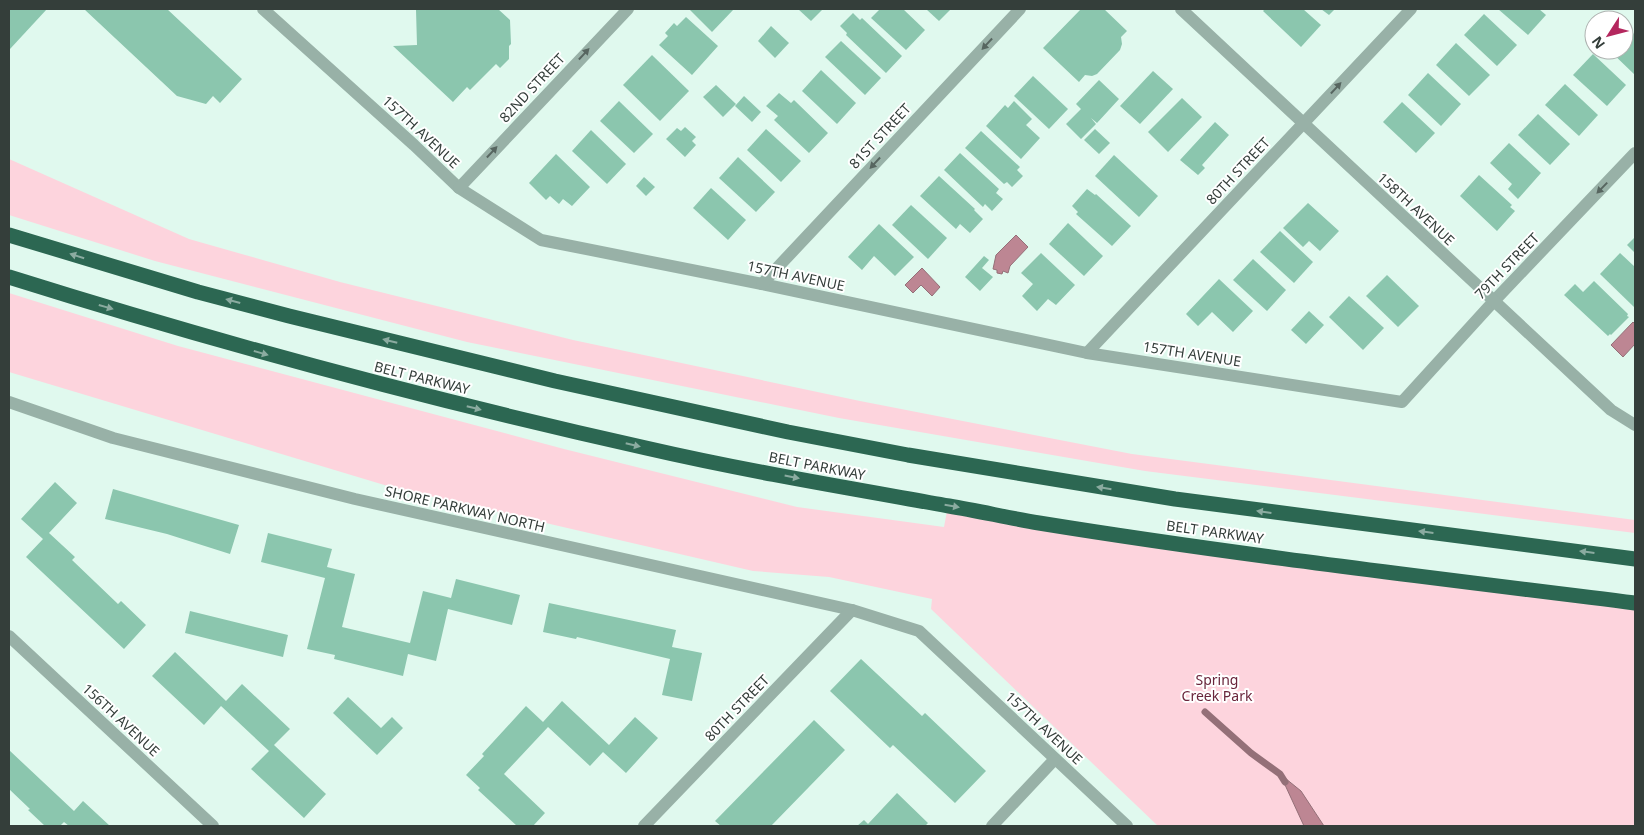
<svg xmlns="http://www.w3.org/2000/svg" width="1644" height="835" viewBox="0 0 1644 835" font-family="'Noto Sans',sans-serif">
  <rect width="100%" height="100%" fill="#e0f9ee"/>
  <g fill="#fdd4dd">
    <polygon points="9,159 189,239 340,282 573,340 860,401 1132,454 1635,520 1635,533 1145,471 839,418 467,342 155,261 9,215"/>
    <polygon points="9,293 178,346 564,449 797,507 944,527 948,506 1635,603 1635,826 1158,826 931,609 932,599 829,577 753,571 391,487 9,372"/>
  </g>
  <g fill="#bd8693" stroke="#947078">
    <polygon points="1016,235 1028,247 1010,266 1008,273 1003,271 1002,274 997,273 997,270 993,269 996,255"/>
    <polygon points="922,268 940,287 932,296 921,285 913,293 905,285"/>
    <polygon points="1633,322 1635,324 1635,344 1623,357 1611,345"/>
    <polygon points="1280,774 1301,791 1324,826 1304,826"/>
  </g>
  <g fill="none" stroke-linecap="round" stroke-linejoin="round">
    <polyline stroke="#947078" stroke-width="7" points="1205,712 1251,753 1280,774 1285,782"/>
  </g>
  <g fill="#8bc6ae">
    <polygon points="9,9 47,9 10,49 9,49"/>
    <polygon points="84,9 167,9 242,79 220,103 213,96 206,104 177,96"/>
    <polygon points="418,9 498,9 510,20 511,44 509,46 509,59 500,68 496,64 470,90 467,87 453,102 393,46 417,45 416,10"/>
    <polygon points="691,9 734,9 712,32 690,10"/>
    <polygon points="798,9 823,9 811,21"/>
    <polygon points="880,9 903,9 925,30 906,50 871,18"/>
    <polygon points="926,9 951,9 939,21"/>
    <polygon points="1081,9 1104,9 1127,31 1121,37 1122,44 1120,50 1097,74 1092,76 1085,75 1079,82 1043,48"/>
    <polygon points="1265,9 1303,9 1321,25 1301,47 1263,11"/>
    <polygon points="1321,9 1335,9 1329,15"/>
    <polygon points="1498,9 1539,9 1546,15 1528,35"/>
    <polygon points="853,13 860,20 862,18 902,56 886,73 846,35 847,33 840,26"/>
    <polygon points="1484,14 1517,45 1497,66 1464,35"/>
    <polygon points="686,17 718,46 692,75 659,45 668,36 665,33 674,23 677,26"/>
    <polygon points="1624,24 1635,35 1635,75 1609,50 1624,50"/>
    <polygon points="771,26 789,43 775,58 758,41"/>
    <polygon points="841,41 881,78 865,95 825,57"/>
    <polygon points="1456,43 1490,75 1469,96 1436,65"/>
    <polygon points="1593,54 1626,85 1607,106 1573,75"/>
    <polygon points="652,55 689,91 660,121 623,85"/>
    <polygon points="821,70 856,103 837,124 802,91"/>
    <polygon points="1153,71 1173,89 1140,124 1120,106"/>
    <polygon points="1428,73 1461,104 1441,126 1408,95"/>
    <polygon points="1033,76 1068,109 1049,129 1014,96"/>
    <polygon points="1099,80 1119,99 1097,123 1091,118 1096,124 1081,139 1066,124 1081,109 1076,104"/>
    <polygon points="1565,84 1598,115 1579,136 1545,105"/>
    <polygon points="716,85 736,104 723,117 703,97"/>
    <polygon points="779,93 791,103 794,100 828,133 809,153 774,120 778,116 766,106"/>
    <polygon points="744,96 761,112 752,122 735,106"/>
    <polygon points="1182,98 1202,117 1168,152 1148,132"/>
    <polygon points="619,101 653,134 634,153 600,121"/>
    <polygon points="1014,101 1032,119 1026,125 1040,138 1021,159 986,126 1005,105 1008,108"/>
    <polygon points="1402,102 1435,133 1416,153 1383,122"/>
    <polygon points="1538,114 1570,144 1550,165 1518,135"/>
    <polygon points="1215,122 1229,135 1202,165 1205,168 1198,175 1180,160"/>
    <polygon points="685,127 696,137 692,141 696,145 685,157 666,139 677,128 681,131"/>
    <polygon points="766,129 801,161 781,182 747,150"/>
    <polygon points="1095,129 1110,143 1099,154 1084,140"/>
    <polygon points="591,130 626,164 607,184 572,151"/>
    <polygon points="981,131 1020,167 1017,170 1023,176 1012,187 1007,182 1004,184 965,148"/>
    <polygon points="1509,143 1541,173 1518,199 1508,189 1512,184 1490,163"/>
    <polygon points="960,153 999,189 996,193 1003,199 992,211 985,204 983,207 944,170"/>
    <polygon points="556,154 590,187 572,206 563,199 559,204 550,196 546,200 529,183"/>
    <polygon points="1114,155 1158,196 1139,217 1095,176"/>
    <polygon points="738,157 775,192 756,212 719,178"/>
    <polygon points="1479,175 1512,205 1510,207 1515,211 1497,231 1460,196"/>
    <polygon points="939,176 975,209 974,210 983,219 970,233 960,224 956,229 920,196"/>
    <polygon points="644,177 655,187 646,196 636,186"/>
    <polygon points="711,188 746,220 728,240 693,208"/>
    <polygon points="1087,189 1095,195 1096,194 1131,226 1112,246 1076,214 1078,212 1072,206"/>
    <polygon points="1308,203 1339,231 1320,251 1309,241 1303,247 1283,228"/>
    <polygon points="911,205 947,238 928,259 892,225"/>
    <polygon points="1068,223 1103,256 1084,276 1049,244"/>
    <polygon points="879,224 914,257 895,276 874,256 862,270 848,257"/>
    <polygon points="1280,231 1313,262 1294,283 1260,252"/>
    <polygon points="1635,237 1635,253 1627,245"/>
    <polygon points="1041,253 1075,285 1056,305 1048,299 1037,311 1022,296 1033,284 1021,273"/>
    <polygon points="1620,253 1635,267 1635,308 1600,274"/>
    <polygon points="984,256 989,260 982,268 993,277 980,291 965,277"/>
    <polygon points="1253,259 1286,290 1267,311 1233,280"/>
    <polygon points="1387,275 1419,306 1398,327 1366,296"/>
    <polygon points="1219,279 1253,311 1233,332 1212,312 1198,326 1186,314"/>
    <polygon points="1594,281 1628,314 1627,316 1629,317 1611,335 1610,334 1608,336 1564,295 1575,284 1583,292"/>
    <polygon points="1349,296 1384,328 1363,350 1329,317"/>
    <polygon points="1309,311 1324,325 1306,344 1291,330"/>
    <polygon points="55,482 77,503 49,533 75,557 72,560 118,604 121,601 146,625 124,649 26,557 43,539 21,519"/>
    <polygon points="113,489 239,525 230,554 167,534 105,519"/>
    <polygon points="268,533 332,549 327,567 355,574 342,627 410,643 423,591 451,598 456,579 520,595 512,625 448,609 436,661 408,654 403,676 334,659 335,655 307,649 325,578 261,562"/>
    <polygon points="549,603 676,630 672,647 702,653 692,701 662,695 670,659 577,637 576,639 543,632"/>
    <polygon points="190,611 288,635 283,657 185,633"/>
    <polygon points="175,652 226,701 242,684 290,729 274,745 326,794 304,818 251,769 269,751 221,706 204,725 152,676"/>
    <polygon points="861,659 922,716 925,713 986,771 955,803 893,745 890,748 830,691"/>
    <polygon points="348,697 381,728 392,717 403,728 377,755 333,713"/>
    <polygon points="562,701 609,745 635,717 658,738 626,773 603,752 590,766 548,727 504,774 545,813 533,826 517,826 478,790 480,788 466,775 484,756 482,754 526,706 543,722"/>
    <polygon points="814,720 845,750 772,825 773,826 721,826 715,821"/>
    <polygon points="9,750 74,811 83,801 110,826 69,826 64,822 60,826 45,826 28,810 30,809 9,789"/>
    <polygon points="897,793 928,823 925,826 857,826 864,820 868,824"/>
  </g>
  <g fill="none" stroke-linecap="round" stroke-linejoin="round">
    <g stroke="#98b1a7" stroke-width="12">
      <polyline points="263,9 414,145 459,188 541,240 762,284 1087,353 1402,402 1494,301 1635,153"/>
      <polyline points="1181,9 1611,410 1635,425"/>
      <polyline points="459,188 628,9"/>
      <polyline points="762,284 1020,9"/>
      <polyline points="1087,353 1411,9"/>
      <polyline points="9,402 113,438 355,499 852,610 919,631 1127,826"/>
      <polyline points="9,636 213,826"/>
      <polyline points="644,826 852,610"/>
      <polyline points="992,826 1055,759"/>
    </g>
    <g stroke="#2c6752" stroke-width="15">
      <polyline points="9,235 198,292 289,316 555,381 788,432 908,455 1175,499 1635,559"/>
      <path d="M 9,277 C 219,343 431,400 646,448 C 746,471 848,488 949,506 C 979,511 1009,518 1039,523 C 1237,555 1436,578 1635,603"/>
    </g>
  </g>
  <defs><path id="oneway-solid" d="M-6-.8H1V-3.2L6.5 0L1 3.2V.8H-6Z" transform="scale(1.25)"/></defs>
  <g fill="#576660">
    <use href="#oneway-solid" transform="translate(987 44) rotate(133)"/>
    <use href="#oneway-solid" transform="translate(584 54) rotate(-47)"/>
    <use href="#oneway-solid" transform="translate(1336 88) rotate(-47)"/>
    <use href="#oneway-solid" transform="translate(492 152) rotate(-47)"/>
    <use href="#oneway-solid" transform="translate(875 163) rotate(133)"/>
    <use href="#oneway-solid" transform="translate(1602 188) rotate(134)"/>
  </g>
  <g fill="#8baba0">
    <use href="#oneway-solid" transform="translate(77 256) rotate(-163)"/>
    <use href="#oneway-solid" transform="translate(233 301) rotate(-165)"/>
    <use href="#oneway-solid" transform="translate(106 307) rotate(16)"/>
    <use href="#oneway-solid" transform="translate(390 341) rotate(-166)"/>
    <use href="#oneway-solid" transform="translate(261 353) rotate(16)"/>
    <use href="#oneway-solid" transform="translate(474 408) rotate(14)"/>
    <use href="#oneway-solid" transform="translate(633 445) rotate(13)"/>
    <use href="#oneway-solid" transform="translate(792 477) rotate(11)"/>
    <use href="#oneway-solid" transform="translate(1104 488) rotate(-171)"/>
    <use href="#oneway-solid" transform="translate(952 506) rotate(10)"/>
    <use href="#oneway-solid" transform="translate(1264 512) rotate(-172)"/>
    <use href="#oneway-solid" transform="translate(1426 532) rotate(-173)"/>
    <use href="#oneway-solid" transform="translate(1587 552) rotate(-173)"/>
  </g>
  <g text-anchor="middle" stroke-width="4" stroke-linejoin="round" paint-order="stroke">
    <g font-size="14" fill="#343e3a" stroke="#fff">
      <text transform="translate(532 88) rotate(-47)" y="5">82ND STREET</text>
      <text transform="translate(421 132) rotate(43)" y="5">157TH AVENUE</text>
      <text transform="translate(880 136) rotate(-47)" y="5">81ST STREET</text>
      <text transform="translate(1238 171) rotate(-47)" y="5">80TH STREET</text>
      <text transform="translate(1416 209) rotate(43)" y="5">158TH AVENUE</text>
      <text transform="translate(1507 266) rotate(-46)" y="5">79TH STREET</text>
      <text transform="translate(796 276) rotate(12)" y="5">157TH AVENUE</text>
      <text transform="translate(1192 354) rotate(9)" y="5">157TH AVENUE</text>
      <text transform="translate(422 378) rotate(14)" y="5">BELT PARKWAY</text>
      <text transform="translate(817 466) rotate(11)" y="5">BELT PARKWAY</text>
      <text transform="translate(465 509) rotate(13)" y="5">SHORE PARKWAY NORTH</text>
      <text transform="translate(1215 532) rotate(8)" y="5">BELT PARKWAY</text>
      <text transform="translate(737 708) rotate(-46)" y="5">80TH STREET</text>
      <text transform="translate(121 720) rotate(43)" y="5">156TH AVENUE</text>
      <text transform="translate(1044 728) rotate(43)" y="5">157TH AVENUE</text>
    </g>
    <g font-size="14" fill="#69253b" stroke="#fff">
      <text x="1217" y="685">Spring<tspan x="1217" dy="16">Creek Park</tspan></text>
    </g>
  </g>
  <rect width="1644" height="835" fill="none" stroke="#343e3a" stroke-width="20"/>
  <g transform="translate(1609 35) rotate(234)"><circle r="24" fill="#ffffff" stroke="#aeb2b0"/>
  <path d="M0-4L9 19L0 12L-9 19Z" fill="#b4275e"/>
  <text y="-8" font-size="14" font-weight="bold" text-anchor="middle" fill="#343e3a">N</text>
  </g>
</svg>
